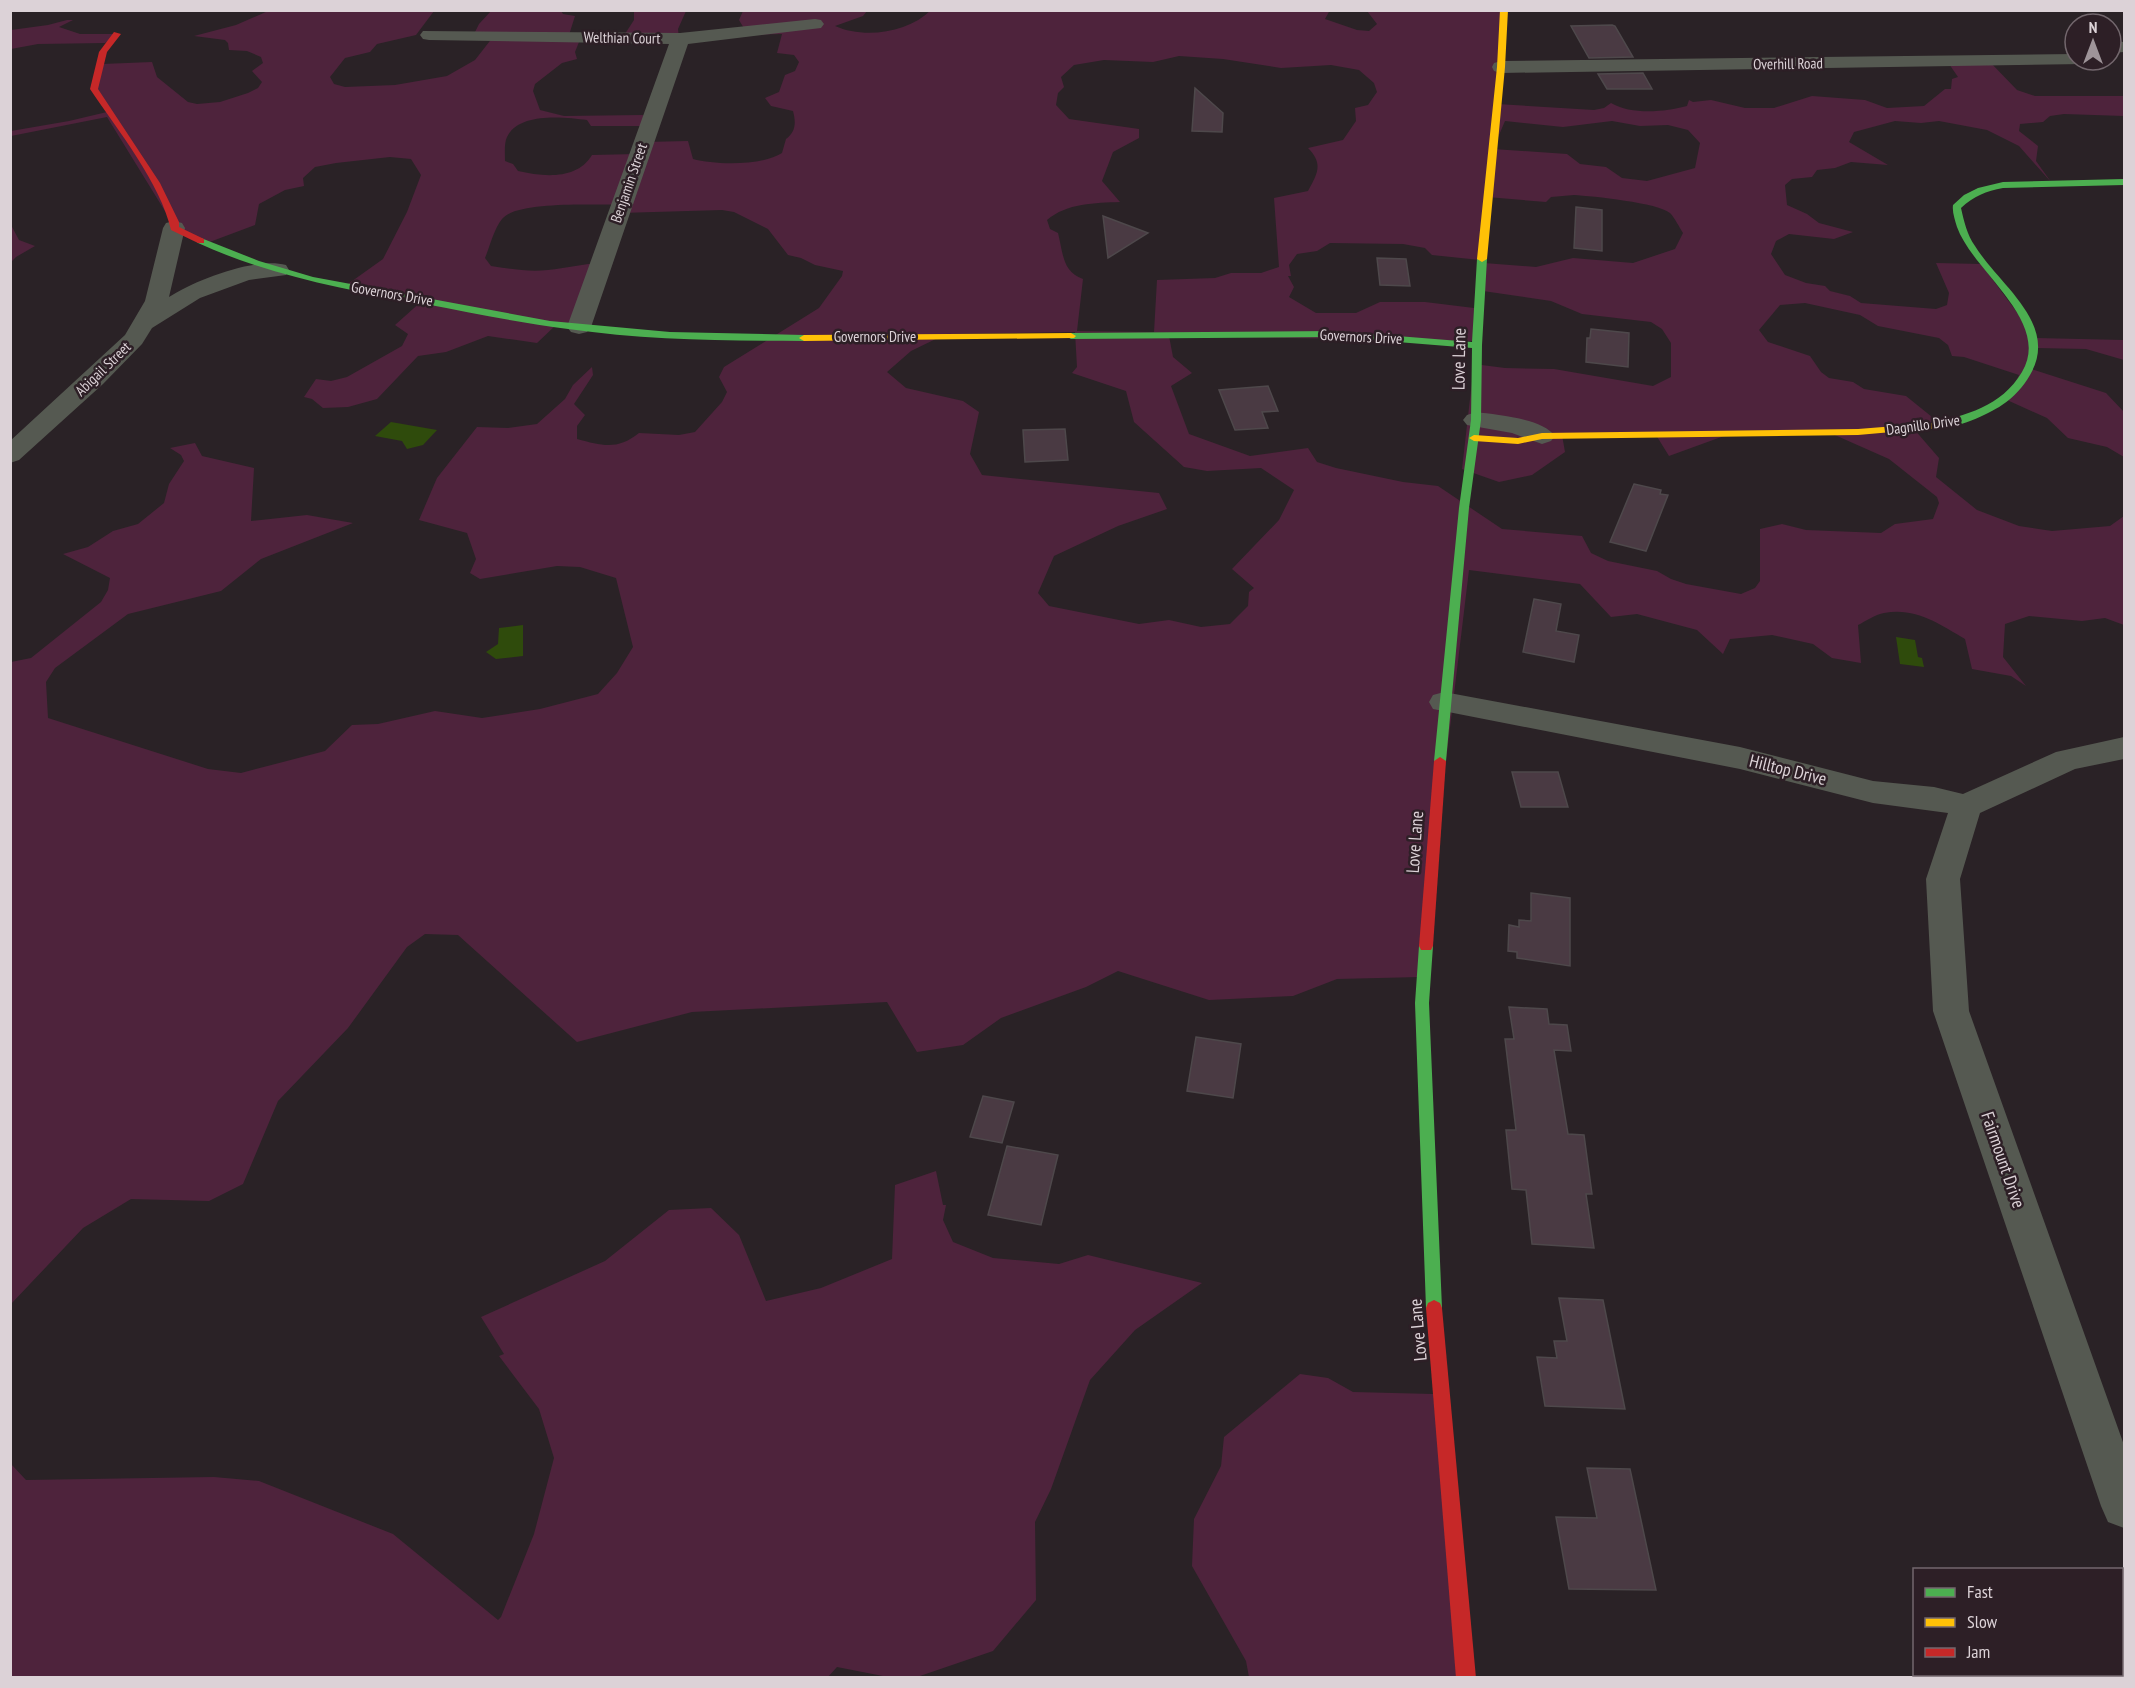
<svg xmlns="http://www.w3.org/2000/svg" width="2135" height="1688" viewBox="0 0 2135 1688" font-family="'PT Sans Narrow',sans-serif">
  <rect width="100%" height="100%" fill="#2a2226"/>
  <g fill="#4e233c" fill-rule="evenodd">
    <path d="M 931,10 L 1330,10 L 1325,19 L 1357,30 L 1369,31 L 1377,24 L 1367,11 L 1502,11 L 1497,104 L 1594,110 L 1604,108 L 1611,103 C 1631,115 1665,112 1687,106 L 1689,100 L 1693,102 L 1711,100 L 1745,108 L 1774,108 L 1812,96 L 1865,100 L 1887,108 L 1924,106 L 1945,89 L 1951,89 L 1952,79 L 1958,77 L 1947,61 L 1989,61 L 2017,90 L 2035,96 L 2124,96 L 2124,116 L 2064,114 L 2050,116 L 2043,122 L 2020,124 L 2019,131 L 2038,146 L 2036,161 L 2051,182 L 2019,146 L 1987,130 L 1939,121 L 1921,123 L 1895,121 L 1854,132 L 1849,142 L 1888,165 L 1851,162 L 1835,168 L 1817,170 L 1812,177 L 1792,179 L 1785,185 L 1787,205 L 1807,214 L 1819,223 L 1853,232 L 1834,239 L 1789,234 L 1776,241 L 1771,254 L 1785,275 L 1806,283 L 1825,286 L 1830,291 L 1850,296 L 1861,303 L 1936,309 L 1947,305 L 1949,293 L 1936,263 L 1981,264 L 2036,338 L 2124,340 L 2124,360 L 2086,349 L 2036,348 L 2031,369 L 2106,393 L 2124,412 L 2124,457 L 2107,447 L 2068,438 L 2047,418 L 2007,400 L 2019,375 L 1964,357 L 1952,356 L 1948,345 L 1939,338 L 1878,326 L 1860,315 L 1805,303 L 1780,305 L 1759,330 L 1768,342 L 1810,356 L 1821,372 L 1829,378 L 1853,382 L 1864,389 L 1906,396 L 1937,421 L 1913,428 L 1939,458 L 1936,477 L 1977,510 L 2019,526 L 2052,531 L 2110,526 L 2124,516 L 2124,625 L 2105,618 L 2082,621 L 2029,616 L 2005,624 L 2003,657 L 2026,686 L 2011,676 L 1972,669 L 1965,639 C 1939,624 1916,607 1884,613 C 1876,614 1866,621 1858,625 L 1861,663 L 1832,658 L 1813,644 L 1772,635 L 1730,639 L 1723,654 L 1697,630 L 1637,614 L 1611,617 L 1580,584 L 1469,570 L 1420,977 L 1337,979 L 1293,996 L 1209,1000 L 1118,971 L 1086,987 L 1001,1018 L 963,1045 L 917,1052 L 887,1002 L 692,1012 L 577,1042 L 458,935 L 425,934 L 407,947 L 348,1028 L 278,1101 L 243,1184 L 209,1201 L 131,1199 L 83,1228 L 11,1304 L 11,662 L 31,658 L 101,602 L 108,590 L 110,578 L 63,554 L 88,547 L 113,531 L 138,524 L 164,503 L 169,484 L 184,461 L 181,455 L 170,448 L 195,443 L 202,456 L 254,468 L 251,521 L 307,515 L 353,523 L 261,559 L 221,591 L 128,614 L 55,668 L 46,682 L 48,718 L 208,769 L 241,773 L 325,751 L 352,725 L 378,724 L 435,711 L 482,718 L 540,709 L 598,694 L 617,673 L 633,647 L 616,578 L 580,567 L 557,566 L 480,579 L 470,573 L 476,559 L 467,533 L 419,520 L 437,478 L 477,427 L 508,428 L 537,424 L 565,399 L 573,385 L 592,367 L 593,375 L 574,404 L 585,415 L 577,426 L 577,439 C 603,446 618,450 639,433 L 679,435 L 695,432 L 722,402 L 727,392 L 719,377 L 724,367 L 819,308 L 842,276 L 843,271 L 815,265 L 801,258 L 788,255 L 768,229 L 734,212 L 722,210 L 620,213 L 619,205 C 595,205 516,201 502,219 C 494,229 490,246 485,258 L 491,266 C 510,269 529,272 548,270 C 566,268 582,264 600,263 L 578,324 L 556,325 L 537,343 L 488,336 L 446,352 L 418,356 L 377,399 L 348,407 L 323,408 L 312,399 L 304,397 L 316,379 L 331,381 L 347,377 L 402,346 L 408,334 L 395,325 L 423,300 L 348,284 L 383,259 L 407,212 L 421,175 L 411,159 L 390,157 L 336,163 L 315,167 L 303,178 L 304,186 L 285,190 L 259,204 L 255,225 L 207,243 L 176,229 L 107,117 L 11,136 L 11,131 L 69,121 L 107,112 L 95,91 L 102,64 L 152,62 L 157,77 L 188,102 L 197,104 L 220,102 L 248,93 L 258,88 L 262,82 L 252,71 L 263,63 L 261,57 L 247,51 L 229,50 L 228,43 L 225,40 L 194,36 L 236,25 L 268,11 L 434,11 L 416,35 L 377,44 L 370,52 L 345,58 L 330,77 L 334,84 L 345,87 L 395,85 L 447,76 L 475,60 L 493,37 L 473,36 L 479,24 L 491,11 L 561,11 L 563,14 L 575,16 L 569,35 L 581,37 L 575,52 L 577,59 L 562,63 L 535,84 L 533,91 L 540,110 L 564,116 L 642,115 L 646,116 L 643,126 L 591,126 L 587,120 C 563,117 519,112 507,137 C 504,143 505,154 505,161 L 513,164 L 518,171 C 544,177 577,180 592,155 L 637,154 L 645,142 L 688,141 L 693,159 C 715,165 762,166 782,153 L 786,139 C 796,131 796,123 793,111 L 771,106 L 765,98 L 779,92 L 785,75 L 795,71 L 799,62 L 794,55 L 777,53 L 782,34 L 748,35 L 739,20 L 743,11 L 867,11 L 863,16 L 835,26 C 864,39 908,33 931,10 ZM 1179,56 L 1223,59 L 1281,68 L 1331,65 L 1359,70 L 1374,83 L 1377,92 L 1368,105 L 1355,108 L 1356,121 L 1343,140 L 1308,148 C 1324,164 1317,174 1308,191 L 1274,198 L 1279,267 L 1261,273 L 1231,273 L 1215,278 L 1157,280 L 1154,332 L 1077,331 L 1083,279 C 1062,272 1063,252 1058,233 L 1050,229 L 1047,220 C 1067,203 1095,203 1120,202 L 1102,181 L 1113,152 L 1139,138 L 1139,129 L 1069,119 L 1056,105 L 1058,93 L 1064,87 L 1061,77 L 1074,65 L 1104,60 L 1153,62 ZM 1505,121 L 1563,127 L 1612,121 L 1640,126 L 1668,125 L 1688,130 L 1700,143 L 1695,168 L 1647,181 L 1622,178 L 1606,167 L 1580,164 L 1567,154 L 1493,149 ZM 1574,195 C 1592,196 1659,203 1670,213 C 1675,218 1679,227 1683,233 L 1675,249 L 1633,263 L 1573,258 L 1536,267 L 1484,263 L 1483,291 L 1551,301 L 1582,314 L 1651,322 L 1662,329 L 1671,343 L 1671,377 L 1653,386 L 1554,369 L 1505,368 L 1474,364 L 1462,469 L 1499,482 L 1532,475 L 1565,452 L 1562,435 L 1656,435 L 1669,456 L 1735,432 L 1828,432 L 1889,459 L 1937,497 L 1939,503 L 1933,519 L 1895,524 L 1881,533 L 1806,530 L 1782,524 L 1760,529 L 1760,581 L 1755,588 L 1741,594 L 1686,584 L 1671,579 L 1657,571 L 1608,561 L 1591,553 L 1582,536 L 1502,529 L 1438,486 L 1403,482 L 1336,468 L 1317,462 L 1308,448 L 1250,456 L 1189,434 L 1171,386 L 1192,373 L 1173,357 L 1169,336 L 1473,341 L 1474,308 L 1425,302 L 1380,302 L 1356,313 L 1316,313 L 1289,297 L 1294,287 L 1288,276 L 1291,276 L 1289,265 L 1297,254 L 1317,251 L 1330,243 L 1403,244 L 1425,248 L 1432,255 L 1480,260 L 1487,197 L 1546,202 L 1551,197 ZM 1075,332 L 1077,367 L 1072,373 L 1126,391 L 1134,422 L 1184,467 L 1207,471 L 1261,468 L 1294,490 L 1279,520 L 1232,569 L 1254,588 L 1249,592 L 1248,606 L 1230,624 L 1201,627 L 1169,620 L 1139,624 L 1049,606 L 1038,593 L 1054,556 L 1118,526 L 1167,509 L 1159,493 L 982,475 L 970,454 L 979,412 L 963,401 L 906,388 L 887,372 L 911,351 L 946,334 Z"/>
    <polygon points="634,11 686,11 678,29 679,38 623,37 634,20"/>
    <polygon points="67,20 73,20 59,27 80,34 117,34 105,43 38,44 11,49 11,30 48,25"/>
    <polygon points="11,225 19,240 35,246 16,257 11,262"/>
    <polygon points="936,1171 943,1205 946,1205 943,1220 953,1242 993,1258 1059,1264 1088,1255 1202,1283 1135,1330 1090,1380 1051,1489 1035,1522 1036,1600 993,1651 917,1677 888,1677 837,1667 827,1678 11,1677 11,1464 26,1480 214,1477 259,1481 393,1534 498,1620 501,1617 534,1534 554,1458 539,1409 499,1356 504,1354 481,1317 605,1261 669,1210 711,1208 739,1235 766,1301 821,1288 892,1259 895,1185"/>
    <polygon points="1300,1374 1328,1378 1353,1392 1433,1394 1465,1677 1249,1677 1246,1661 1192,1566 1194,1519 1221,1466 1224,1437"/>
  </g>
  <g fill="#2f4b0c">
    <polygon points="391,422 437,430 423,445 407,449 402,441 375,436"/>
    <polygon points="523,625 523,656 496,659 486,652 498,644 499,628"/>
    <polygon points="1896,637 1915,640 1918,657 1922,658 1924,667 1900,664"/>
  </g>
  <g fill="#4a3a43" stroke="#4e484b" stroke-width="1.5">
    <polygon points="1612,25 1615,26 1633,57 1589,58 1571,26"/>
    <polygon points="1643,73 1652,89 1607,89 1598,74"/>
    <polygon points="1195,88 1223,113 1222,132 1192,131"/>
    <polygon points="1576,207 1602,210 1602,251 1574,248"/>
    <polygon points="1103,216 1148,233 1108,258"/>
    <polygon points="1377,258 1406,259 1410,286 1380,285"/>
    <polygon points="1591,329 1629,333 1628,367 1586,362 1587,338 1590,338"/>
    <polygon points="1268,386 1278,411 1262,412 1268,428 1235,430 1219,390"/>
    <polygon points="1065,429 1068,460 1025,462 1023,430"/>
    <polygon points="1634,484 1661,490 1660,494 1668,495 1646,551 1610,542"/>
    <polygon points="1534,599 1561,604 1556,631 1579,635 1574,662 1523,652"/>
    <polygon points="1512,772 1558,772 1568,807 1521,807"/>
    <polygon points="1531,893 1570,898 1570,966 1517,958 1517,952 1508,951 1509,925 1519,927 1519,920 1531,921"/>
    <polygon points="1509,1007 1547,1009 1549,1024 1567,1025 1571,1051 1554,1050 1568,1134 1584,1135 1592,1194 1586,1194 1594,1248 1532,1244 1526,1190 1512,1189 1506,1130 1516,1130 1505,1039 1514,1039"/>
    <polygon points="1196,1037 1241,1044 1233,1098 1187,1091"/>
    <polygon points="983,1096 1014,1102 1002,1143 970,1137"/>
    <polygon points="1007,1146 1058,1155 1041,1225 988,1215"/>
    <polygon points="1559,1298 1603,1300 1625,1409 1545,1406 1537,1357 1557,1358 1554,1341 1567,1341"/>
    <polygon points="1587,1468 1630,1469 1656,1590 1569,1589 1556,1517 1597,1518"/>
  </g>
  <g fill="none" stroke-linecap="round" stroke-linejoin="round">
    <g fill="#555951" fill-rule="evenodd">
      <polygon points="815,19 821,20 824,24 821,28 688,44 591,327 587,332 579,334 571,332 567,327 669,44 429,40 423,39 420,35 423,31 680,33"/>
      <polygon points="2111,41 2124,42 2124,52 2111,53"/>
      <polygon points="2075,54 2075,60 2085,60 2083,64 1501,73 1494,71 1492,67 1494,63 1501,61"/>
      <path d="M 174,221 L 182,223 L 185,228 L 169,297 C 196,280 254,257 286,265 L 289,270 L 286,275 L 249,280 L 200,298 L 152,328 L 142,344 L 103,384 L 19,460 L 10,463 L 10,441 L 125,335 L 145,301 L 163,228 L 166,223 Z"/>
      <path d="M 1476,412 C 1497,415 1542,418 1555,436 L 1551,441 L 1542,444 L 1512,433 L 1467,425 L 1463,420 L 1467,415 Z"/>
      <polygon points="1444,692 1740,747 1873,781 1934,787 1963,794 2056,752 2124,737 2124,759 2075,769 1980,813 1960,879 1969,1011 2124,1445 2124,1528 2108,1522 2101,1506 1933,1011 1926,879 1948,813 1873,803 1740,769 1433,709 1429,702 1433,695"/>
    </g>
    <g fill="#4caf50" fill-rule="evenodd">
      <path d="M 2124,179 L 2124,185 L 2003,188 C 1986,191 1974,196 1961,208 C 1964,221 1967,235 1975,246 C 1999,285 2060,324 2030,375 C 2023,387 2014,397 2002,405 C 1986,416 1949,432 1929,428 L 1929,424 C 1966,415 2001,407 2022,372 C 2052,321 1973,272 1957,227 C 1955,220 1952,212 1953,205 L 1964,195 L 1978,188 L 2003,182 Z"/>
      <path d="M 201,238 L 259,261 L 313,277 L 550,321 L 670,332 L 804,335 L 809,338 L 804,341 C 725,341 646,340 568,329 C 520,323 473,313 425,304 C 347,290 270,276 198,243 L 196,241 Z"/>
      <polygon points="1482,256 1487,259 1482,345 1481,420 1469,508 1446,761 1440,765 1434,761 1459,508 1471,420 1472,348 1335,337 1071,339 1066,336 1071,333 1335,331 1472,342 1477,259"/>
      <polygon points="1426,941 1431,942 1433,946 1429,1003 1442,1308 1440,1313 1434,1316 1428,1313 1426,1308 1415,1003 1419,946 1421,942"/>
    </g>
    <g fill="#ffc107" fill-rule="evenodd">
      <polygon points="1500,10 1508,10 1505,67 1487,259 1482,262 1477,259 1497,67"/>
      <polygon points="1071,333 1076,336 1074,338 804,341 799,338 804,335"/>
      <polygon points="1933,423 1938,426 1937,428 1858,435 1542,439 1518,444 1474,441 1469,438 1474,435 1518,438 1542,433 1858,429"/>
    </g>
    <g fill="#c62828" fill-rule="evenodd">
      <path d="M 114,32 L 121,34 L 107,52 L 98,89 L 160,183 L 179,222 L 179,227 L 204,239 L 204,243 L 198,243 L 171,230 C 161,184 117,129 90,89 L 99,52 Z"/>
      <polygon points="1440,757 1446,761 1433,946 1431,950 1421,950 1419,946 1434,761"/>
      <polygon points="1434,1300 1440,1303 1442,1308 1476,1678 1456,1678 1426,1308 1428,1303"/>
    </g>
  </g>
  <g text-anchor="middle" stroke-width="5" stroke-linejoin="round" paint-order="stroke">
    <g font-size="15" fill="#dcd2d7" stroke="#2d1f26">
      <text transform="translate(622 38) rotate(1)" y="5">Welthian Court</text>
      <text transform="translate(1788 64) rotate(-1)" y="5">Overhill Road</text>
      <text transform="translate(629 183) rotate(-71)" y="5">Benjamin Street</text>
      <text transform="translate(392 294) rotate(10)" y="5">Governors Drive</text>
      <text x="875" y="342">Governors Drive</text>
      <text transform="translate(1361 337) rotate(3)" y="5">Governors Drive</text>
      <text transform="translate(103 369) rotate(-44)" y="5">Abigail Street</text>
      <text transform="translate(1923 425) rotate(-8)" y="5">Dagnillo Drive</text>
    </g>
    <g font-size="18" fill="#dcd2d7" stroke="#2d1f26">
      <text transform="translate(1459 359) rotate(-89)" y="6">Love Lane</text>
      <text transform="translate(1788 770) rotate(14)" y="6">Hilltop Drive</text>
      <text transform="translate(1415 842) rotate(-86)" y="6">Love Lane</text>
      <text transform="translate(2003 1160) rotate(71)" y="6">Fairmount Drive</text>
      <text transform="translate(1418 1330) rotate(-95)" y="6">Love Lane</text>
    </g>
  </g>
  <rect width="2135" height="1688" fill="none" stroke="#dcd2d7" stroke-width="24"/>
  <rect x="1913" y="1568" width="210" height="108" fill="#2d1f26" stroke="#73676d" stroke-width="1.5"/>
  <rect x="1925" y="1588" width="30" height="9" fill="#4caf50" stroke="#73676d" stroke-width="1.5"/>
  <text x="1967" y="1598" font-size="18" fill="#dcd2d7">Fast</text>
  <rect x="1925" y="1618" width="30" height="9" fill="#ffc107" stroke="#73676d" stroke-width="1.5"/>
  <text x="1967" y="1628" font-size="18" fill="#dcd2d7">Slow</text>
  <rect x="1925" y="1648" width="30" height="9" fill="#c62828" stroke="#73676d" stroke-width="1.5"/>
  <text x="1967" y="1658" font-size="18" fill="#dcd2d7">Jam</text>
  <g transform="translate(2093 42)"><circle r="28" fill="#2d1f26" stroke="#73676d" stroke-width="1.5"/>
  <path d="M0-4.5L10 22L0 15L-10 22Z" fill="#9e9499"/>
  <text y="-9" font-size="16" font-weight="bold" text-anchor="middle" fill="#dcd2d7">N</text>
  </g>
</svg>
